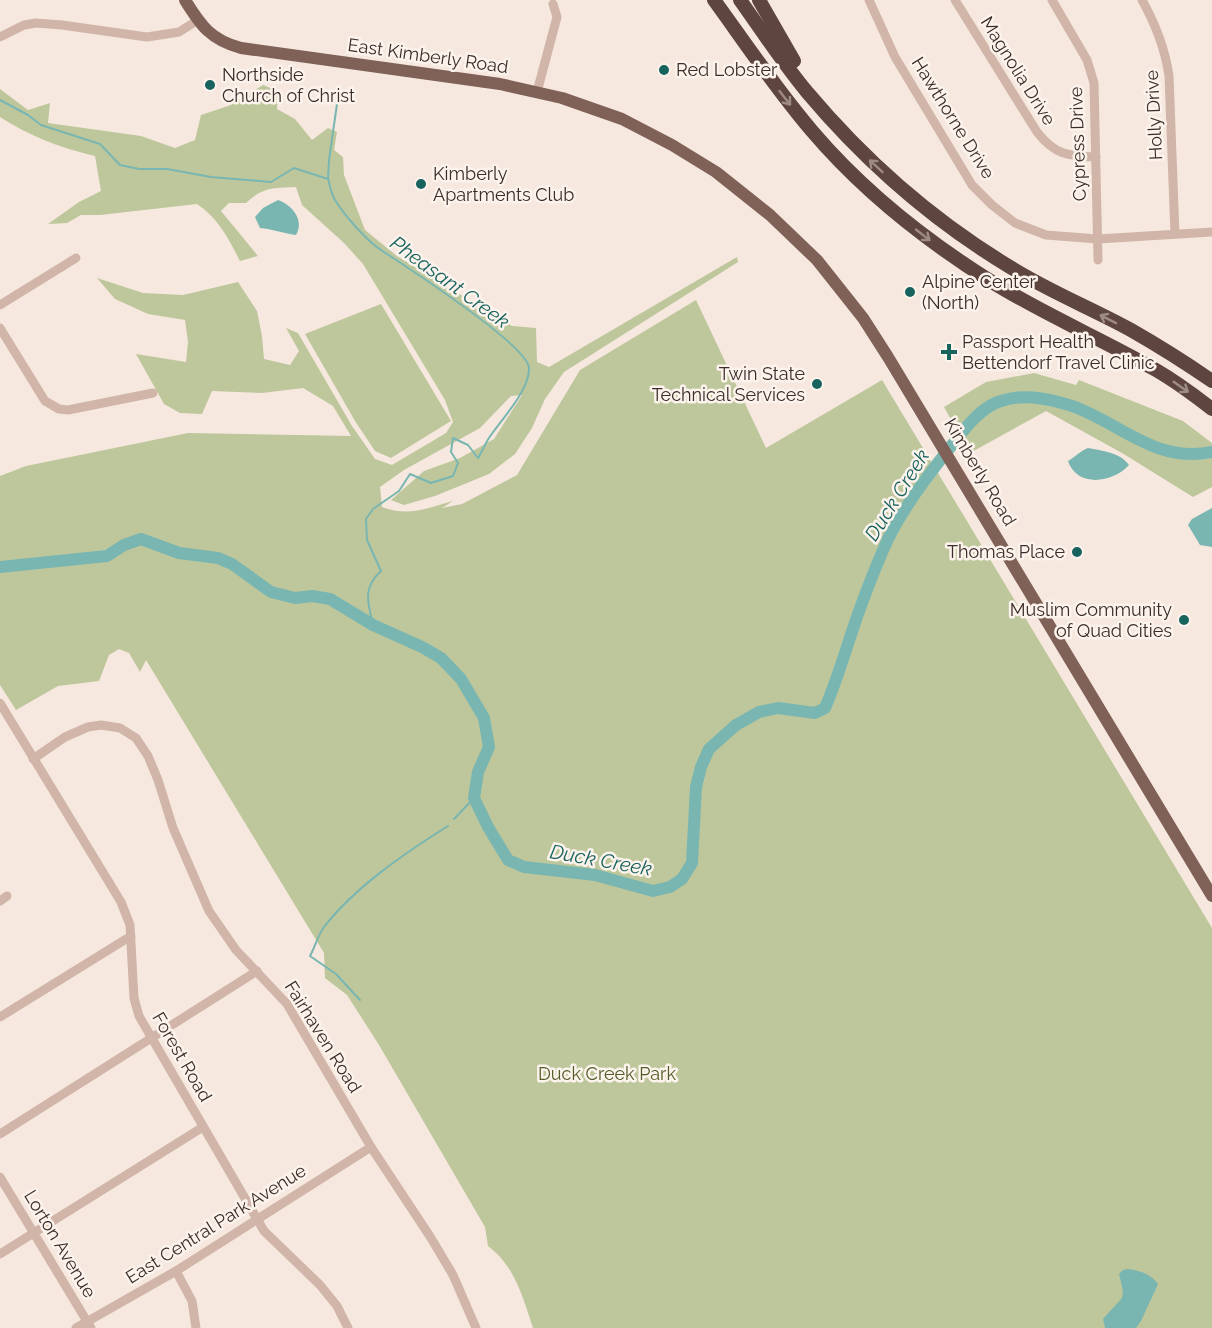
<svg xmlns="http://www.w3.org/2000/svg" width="1212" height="1328" viewBox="0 0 1212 1328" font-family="Raleway,sans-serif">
  <rect width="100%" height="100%" fill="#f6e8de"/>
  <g fill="#bec79c">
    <path d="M 263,85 L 278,91 L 277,109 L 295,119 L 312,140 L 328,128 L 337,132 L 334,150 L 343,157 L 344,175 L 365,230 L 397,256 L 512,326 L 536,328 L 537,362 L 549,367 L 737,257 L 738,262 L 564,372 L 545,399 L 532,428 L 515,454 L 489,474 L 435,496 L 404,505 L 391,500 L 424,471 L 460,458 L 494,439 L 522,395 L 511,396 L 480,428 L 404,470 L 380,487 L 382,507 C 409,517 427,508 453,501 L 442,508 L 462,504 L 517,475 L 580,370 L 696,300 L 766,448 L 882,380 L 1212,928 L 1212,1328 L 533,1328 C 523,1298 515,1266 488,1246 L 485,1227 L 379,1045 L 347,995 L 325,978 L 324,953 L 146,660 L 140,672 L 129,653 L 119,649 L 109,655 L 99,681 L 58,686 L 16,710 L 0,685 L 0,476 L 26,466 L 188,433 L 351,436 L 333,406 L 303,388 L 262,393 L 212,391 L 202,414 L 180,413 L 164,404 L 136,354 L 186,362 L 188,342 L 185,320 L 148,314 L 115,299 L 97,278 L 143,293 L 183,295 L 238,282 L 257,311 L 262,336 L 264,359 L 290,365 L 299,351 L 286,328 L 298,333 L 352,426 L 375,459 L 392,465 L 446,433 L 453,422 L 445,400 L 363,264 L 344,243 L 302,205 L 296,187 C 273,188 263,187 246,203 L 229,203 L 221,211 L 258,256 L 240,261 C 228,238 219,219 197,204 L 100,215 L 81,215 L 67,223 L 48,224 L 79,202 L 101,191 L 95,156 C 61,148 29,136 0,117 L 0,89 L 28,110 L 50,103 L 48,123 L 141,136 L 175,148 L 195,140 L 201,115 L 231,105 Z"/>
    <polygon points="381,304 451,421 391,458 375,451 355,421 305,334"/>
    <polygon points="1034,373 1076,385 1079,380 1183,421 1212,443 1212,487 1193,497 1122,453 1046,411 970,453 944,407 986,382"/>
  </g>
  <g fill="#79b6b1">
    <path d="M 278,200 C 292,205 305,220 296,235 C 283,233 272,229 260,228 L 255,217 L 263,208 Z"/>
    <path d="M 1088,448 C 1102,451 1120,452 1129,465 C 1113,483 1077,488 1068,461 C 1075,457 1080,451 1088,448 Z"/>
    <polygon points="1212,508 1212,547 1200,545 1188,525 1192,519"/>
    <path d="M 1128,1269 C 1140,1271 1150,1273 1158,1284 L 1141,1321 L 1136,1328 L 1105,1328 L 1103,1319 L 1122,1298 L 1123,1291 L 1119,1274 L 1123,1270 Z"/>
  </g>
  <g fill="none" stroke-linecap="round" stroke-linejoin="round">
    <g stroke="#79b6b1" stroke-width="2">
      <path d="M 0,100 L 28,115 L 41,125 L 100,144 L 120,165 L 139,169 L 167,169 L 211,177 L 271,182 L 294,168 L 328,179 C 330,185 331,194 335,200 C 345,216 366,240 381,250 C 405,266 528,345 529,368 C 530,390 500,421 489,438 C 485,444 482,452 478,458 L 468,445 L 453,438 L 451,452 L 458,463 L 453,476 L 431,483 L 410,474 L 399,491 L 373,509 L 366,519 L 367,540 L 381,571 C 362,588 368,603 373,625"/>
      <polyline points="328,179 329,160 339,90"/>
      <polyline points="454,819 474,798"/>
      <path d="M 360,1000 L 336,974 L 310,956 C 315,947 318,935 324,927 C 355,887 405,853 448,826"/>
    </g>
    <path stroke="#79b6b1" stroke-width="12" d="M 0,567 L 107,556 L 124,545 L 141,539 L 179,553 L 218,558 L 232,564 L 271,592 L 295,598 L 312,596 L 330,599 L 373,625 L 422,647 L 441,658 L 461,679 L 484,718 L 489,747 L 478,772 L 474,798 L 488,827 L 508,860 L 524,867 L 595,875 L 653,891 L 670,887 L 682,879 L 692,863 L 696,787 L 701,767 L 709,749 L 736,725 L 759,712 L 778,708 L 815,713 L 825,708 C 838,678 847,645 858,614 C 867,589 877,563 888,539 C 905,505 929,474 952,445 C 964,430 979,409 998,402 C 1021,393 1046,398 1069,405 C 1119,421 1154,464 1212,452"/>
    <g stroke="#d0b5a8" stroke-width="9">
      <polyline points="869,0 895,57 972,185 992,205 1015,223 1046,235 1098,239 1212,232"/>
      <path d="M 955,0 L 1037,132 C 1055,155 1068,156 1096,157"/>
      <polyline points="1052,0 1087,60 1094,83 1098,260"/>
      <path d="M 1142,0 C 1156,25 1165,48 1169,76 L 1175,234"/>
      <polyline points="0,37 24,25 36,23 62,25 147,37 179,32 198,20"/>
      <polyline points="537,92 557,17 553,4"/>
      <polyline points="0,305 76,258"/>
      <polyline points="0,328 45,401 59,409 68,410 153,393"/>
      <polyline points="0,703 121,902 130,925 134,998 139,1016 264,1231 320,1285 337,1306 348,1328"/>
      <polyline points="33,759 65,737 88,727 101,725 120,728 136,738 148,756 158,780 173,828 209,911 236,950 287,1004 371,1147 431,1238 453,1275 476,1328"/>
      <polyline points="0,901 7,896"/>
      <polyline points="0,1017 131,936"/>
      <polyline points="0,1134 257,971"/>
      <polyline points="0,1177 91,1328"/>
      <polyline points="0,1254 203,1127"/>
      <polyline points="176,1271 192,1301 196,1328"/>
      <polyline points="76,1328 176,1271 371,1147"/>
    </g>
    <path stroke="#7f6158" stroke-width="12" d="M 185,0 C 201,26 211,40 241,48 L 500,84 L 562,98 L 622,119 L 672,145 L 716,172 L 770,215 L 817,260 L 863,318 L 888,357 L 1212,896"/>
    <g stroke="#5e453f" stroke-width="14">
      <path d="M 714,0 C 746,44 776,89 812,131 C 863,191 925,240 992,282 C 1045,315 1102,339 1156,370 C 1175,381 1194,395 1212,409"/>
      <path d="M 740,0 C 762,31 783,63 807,92 C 865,161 932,220 1010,267 C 1048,291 1091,308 1131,330 C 1159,346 1186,363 1212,381"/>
      <polyline points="759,0 794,61"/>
    </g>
  </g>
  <defs><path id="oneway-shaft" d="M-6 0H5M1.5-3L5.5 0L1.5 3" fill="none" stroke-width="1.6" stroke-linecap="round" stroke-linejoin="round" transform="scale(1.5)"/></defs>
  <g stroke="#9d8b84">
    <use href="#oneway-shaft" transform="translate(785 98) rotate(52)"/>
    <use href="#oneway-shaft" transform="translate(876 166) rotate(-137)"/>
    <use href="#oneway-shaft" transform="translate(923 235) rotate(38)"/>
    <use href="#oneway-shaft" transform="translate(1108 319) rotate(-153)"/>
    <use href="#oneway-shaft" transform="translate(1181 387) rotate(35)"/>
  </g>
  <g fill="#19635f" stroke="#fcf3ec" stroke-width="2">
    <circle cx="664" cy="70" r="6"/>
    <circle cx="210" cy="85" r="6"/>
    <circle cx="421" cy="184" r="6"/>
    <circle cx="910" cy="292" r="6"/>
    <path d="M946 343h6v6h6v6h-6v6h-6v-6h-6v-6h6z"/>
    <circle cx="817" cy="384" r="6"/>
    <circle cx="1077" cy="552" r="6"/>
    <circle cx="1184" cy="620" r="6"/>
  </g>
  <g text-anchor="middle" stroke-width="5" stroke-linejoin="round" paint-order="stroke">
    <g font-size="18" fill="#3c2d29" stroke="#fcf3ec">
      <text transform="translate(428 56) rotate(8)" y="6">East Kimberly Road</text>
      <text transform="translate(1018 71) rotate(58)" y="6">Magnolia Drive</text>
      <text transform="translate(1154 115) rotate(-93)" y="6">Holly Drive</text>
      <text transform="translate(953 118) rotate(58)" y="6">Hawthorne Drive</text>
      <text transform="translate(1078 144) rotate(-92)" y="6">Cypress Drive</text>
      <text transform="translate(980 472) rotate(59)" y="6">Kimberly Road</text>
      <text transform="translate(323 1037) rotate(58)" y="6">Fairhaven Road</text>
      <text transform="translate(182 1057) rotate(60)" y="6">Forest Road</text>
      <text transform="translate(216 1224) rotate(-32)" y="6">East Central Park Avenue</text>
      <text transform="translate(60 1244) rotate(59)" y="6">Lorton Avenue</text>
    </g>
    <g font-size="18" fill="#3c2d29" stroke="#fcf3ec" text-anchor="start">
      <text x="676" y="76">Red Lobster</text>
      <text x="222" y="81">Northside<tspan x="222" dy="21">Church of Christ</tspan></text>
      <text x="433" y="180">Kimberly<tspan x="433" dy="21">Apartments Club</tspan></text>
      <text x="922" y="288">Alpine Center<tspan x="922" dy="21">(North)</tspan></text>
      <text x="962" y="348">Passport Health<tspan x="962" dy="21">Bettendorf Travel Clinic</tspan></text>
      <text x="805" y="380" text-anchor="end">Twin State<tspan x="805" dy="21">Technical Services</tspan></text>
      <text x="1065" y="558" text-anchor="end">Thomas Place</text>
      <text x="1172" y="616" text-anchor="end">Muslim Community<tspan x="1172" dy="21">of Quad Cities</tspan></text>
    </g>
    <g font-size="18" fill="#515d29" stroke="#fcf3ec">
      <text x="607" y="1080">Duck Creek Park</text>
    </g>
    <g font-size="20" font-style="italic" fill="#19635f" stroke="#fcf3ec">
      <text transform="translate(450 282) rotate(36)" y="7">Pheasant Creek</text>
      <text transform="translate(897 495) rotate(-58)" y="7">Duck Creek</text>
      <text transform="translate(601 860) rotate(10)" y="7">Duck Creek</text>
    </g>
  </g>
</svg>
